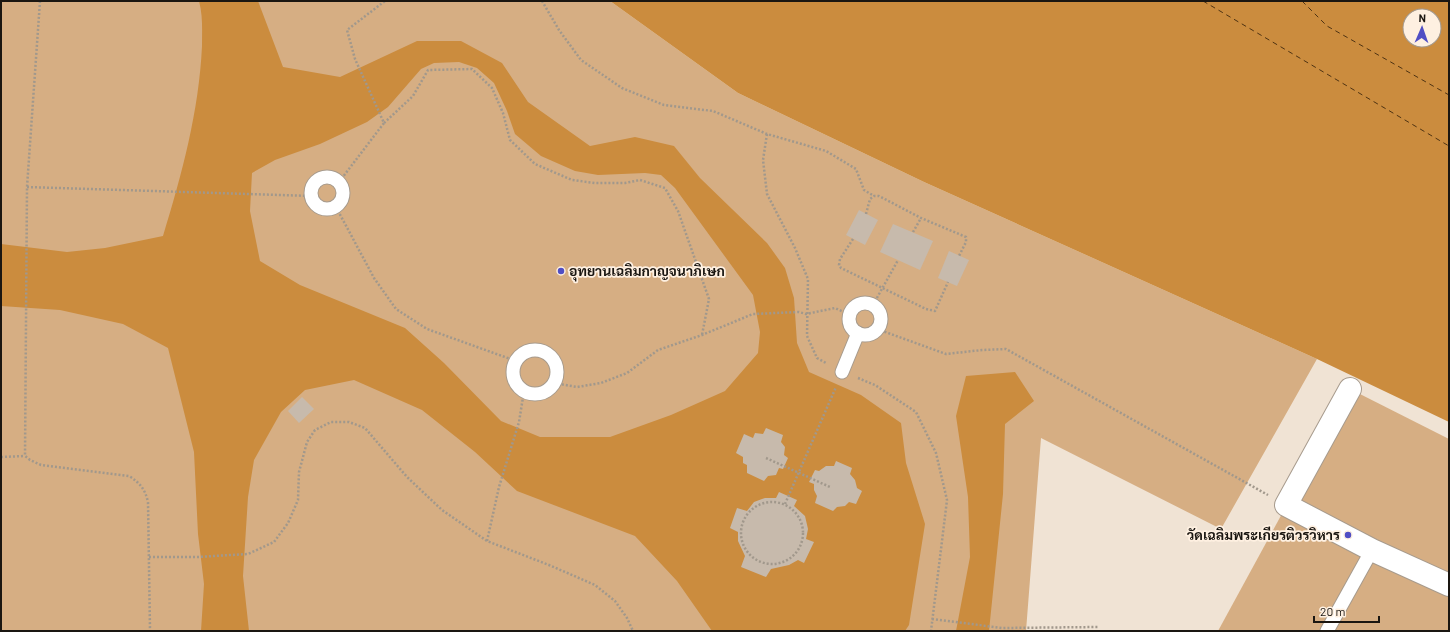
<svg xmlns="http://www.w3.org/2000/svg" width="1450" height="632" viewBox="0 0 1450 632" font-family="Barlow,Sarabun,sans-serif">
  <rect width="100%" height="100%" fill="#f0e3d4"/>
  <g fill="#d6ae83">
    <polygon points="1,1 610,1 738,93 924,182 1317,359 1221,529 1041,438 1026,631 1,631"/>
    <polygon points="1350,389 1449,439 1449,631 1218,631"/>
  </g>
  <g fill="#cb8c3e" fill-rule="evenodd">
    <path d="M 199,1 L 258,1 L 283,67 L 340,77 L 417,41 L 461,41 L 502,63 L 528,102 L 590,146 L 635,137 L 674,146 L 700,178 L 767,243 L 785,268 L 794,298 L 797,343 L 809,372 L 861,395 L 901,423 L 906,463 L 925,524 L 909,625 L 905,631 L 712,631 L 677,581 L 635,536 L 517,491 L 475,452 L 422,410 L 354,380 L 305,390 L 281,412 L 254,460 L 248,497 L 243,576 L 249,631 L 201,631 L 204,584 L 198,534 L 194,452 L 168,348 L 123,324 L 60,310 L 1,306 L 1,244 L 67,252 L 105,248 L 163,236 C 182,174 199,111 202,46 C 202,30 203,16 199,1 ZM 459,62 L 477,68 L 494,83 L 507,111 L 515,134 L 541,156 L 575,171 L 598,175 L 645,173 L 661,175 L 675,188 L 753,295 L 760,332 L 758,353 L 725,391 L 671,415 L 610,437 L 540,437 L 501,421 L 444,363 L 405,328 L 300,285 L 260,261 L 250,211 L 252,173 L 275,160 L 320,144 L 367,122 L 388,107 L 421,69 L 434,63 Z"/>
    <path d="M 610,1 L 1449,1 L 1449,422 L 1317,359 L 924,182 L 738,93 ZM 1410,16 L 1434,16 L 1434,40 L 1410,40 Z"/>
    <polygon points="1015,372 1034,401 1005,424 1003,494 989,631 956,631 970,557 968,497 956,416 966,376"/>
  </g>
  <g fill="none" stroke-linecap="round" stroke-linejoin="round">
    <g stroke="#4e3313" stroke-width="1" stroke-dasharray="5 4" stroke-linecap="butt">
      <polyline points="1203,1 1449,146"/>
      <polyline points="1302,1 1327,26 1449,95"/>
    </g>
  </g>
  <g fill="#c7baac">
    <polygon points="859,210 878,220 865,245 846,235"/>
    <polygon points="893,224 933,241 920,270 880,252"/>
    <polygon points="949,251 969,260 957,286 938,278"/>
    <polygon points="302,397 314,409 299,423 288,411"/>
    <polygon points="766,428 783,435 781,442 785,447 784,455 788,458 783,469 779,468 776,475 768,476 764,481 747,473 747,465 743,463 743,457 736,453 744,434 753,438 755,433 763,434"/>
    <polygon points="836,461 852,468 850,474 855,480 857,488 862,491 856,504 849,502 845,506 837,507 833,511 815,503 817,496 814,490 814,484 809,482 815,470 819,471 826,466 834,466"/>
    <polygon points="779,492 797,500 794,506 805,516 808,529 806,539 814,542 804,563 798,560 789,565 771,569 766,577 741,567 745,556 738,541 738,532 730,528 737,508 747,511 754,502 765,498 776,498"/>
  </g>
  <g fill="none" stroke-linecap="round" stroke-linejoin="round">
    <g stroke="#a79b8d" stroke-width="15">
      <g id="service">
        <circle cx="327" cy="193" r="16"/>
        <circle cx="865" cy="319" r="16"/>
        <circle cx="535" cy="372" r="22"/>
        <polyline points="842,372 858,333"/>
        <polyline points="1327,631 1372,550"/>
      </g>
    </g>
    <g stroke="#a79b8d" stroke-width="24">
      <polyline id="minor" points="1350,389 1286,505 1372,550 1449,585"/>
    </g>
    <g stroke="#a1988c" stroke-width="2.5" stroke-dasharray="2 2" stroke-linecap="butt">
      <path d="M 40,1 L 27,187 L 25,456 L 30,460 L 41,465 L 129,476 C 140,483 145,489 148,502 L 150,631"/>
      <polyline points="542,1 559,30 581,60 622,88 664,105 713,111 767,134 826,151 856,169 864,190 874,196"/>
      <polyline points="384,123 413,96 428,70 472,69 492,88 503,113 510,140 535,164 572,180 595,183 625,183 640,180 665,188 678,211 709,299 702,335"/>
      <polyline points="767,134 763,160 767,194 795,248 808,279 807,336 817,358 826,363"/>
      <polyline points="339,182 384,123 355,59 347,30 385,1"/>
      <polyline points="27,187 311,196"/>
      <polyline points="336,207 374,278 396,309 427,329 516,361"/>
      <polyline points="866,214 870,199 874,196 879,196 921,218 966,237 966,242 959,256"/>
      <polyline points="913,232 921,218"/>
      <polyline points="853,239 840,259 839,265 841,268 926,309 935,311 948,282"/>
      <polyline points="873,305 898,260"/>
      <polyline points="877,329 946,354 982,350 1006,349 1268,495"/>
      <polyline points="858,378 875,385 916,412 936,453 947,500 931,631"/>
      <polyline points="554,383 577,387 601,383 627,373 658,350 702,335 753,314 799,312 806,314 835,308 850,315"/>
      <polyline points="1,457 25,456"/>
      <polyline points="766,458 830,487"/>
      <circle cx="772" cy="533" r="31"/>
      <polyline points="785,504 836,387"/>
      <polyline points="487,541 499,487 519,422 524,391"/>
      <polyline points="149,557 197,557 248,554 274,542 288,523 298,500 299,472 307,442 315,430 331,422 349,422 365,428 407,477 442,510 487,541 549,565 595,585 615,601 627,618 633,631"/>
      <polyline points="932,619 1002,628 1098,627"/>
    </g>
    <use href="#service" stroke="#fff" stroke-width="13"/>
    <use href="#minor" stroke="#fff" stroke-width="22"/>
  </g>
  <g fill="#504ec4" stroke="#fef0e1" stroke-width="1.5">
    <circle cx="561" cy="271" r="4"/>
    <circle cx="1348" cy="535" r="4"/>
  </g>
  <g text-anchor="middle" stroke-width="3.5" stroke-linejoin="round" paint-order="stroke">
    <g font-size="14" font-weight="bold" fill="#1a1611" stroke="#fef0e1" text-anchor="start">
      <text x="569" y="276">อุทยานเฉลิมกาญจนาภิเษก</text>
      <text x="1340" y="540" text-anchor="end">วัดเฉลิมพระเกียรติวรวิหาร</text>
    </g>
  </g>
  <rect width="1450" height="632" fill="none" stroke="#1a1611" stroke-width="4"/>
  <g transform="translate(1422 28) rotate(2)"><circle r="19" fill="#fef0e1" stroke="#a3998e"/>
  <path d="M0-3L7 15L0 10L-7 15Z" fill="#504ec4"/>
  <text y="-6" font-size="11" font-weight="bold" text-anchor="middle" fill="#1a1611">N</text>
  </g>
  <path d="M1314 616v6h65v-6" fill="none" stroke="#1a1611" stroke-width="2"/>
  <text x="1320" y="616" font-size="12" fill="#1a1611" stroke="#fef0e1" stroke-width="3" paint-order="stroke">20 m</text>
</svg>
